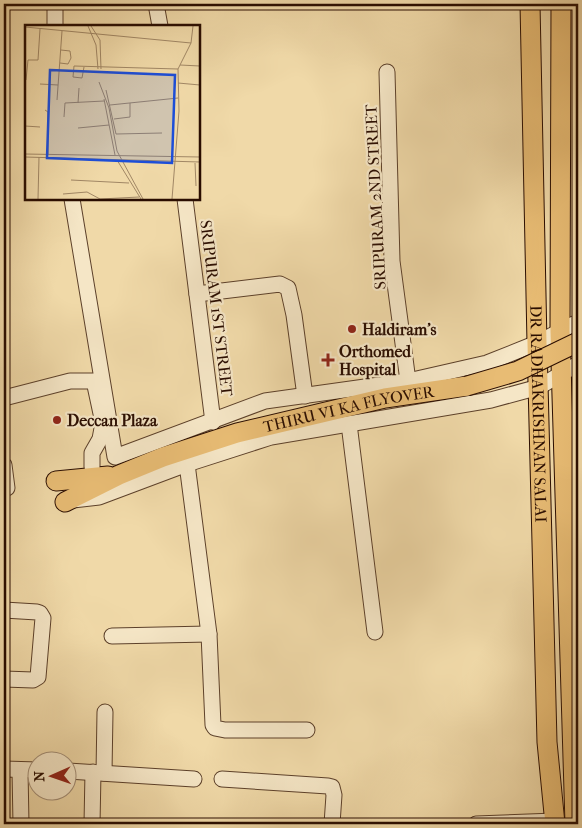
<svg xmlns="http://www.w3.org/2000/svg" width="582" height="828" viewBox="0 0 582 828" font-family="'IM FELL French Canon',serif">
  <rect width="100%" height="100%" fill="#f0d9a8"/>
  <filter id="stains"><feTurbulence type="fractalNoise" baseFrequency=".004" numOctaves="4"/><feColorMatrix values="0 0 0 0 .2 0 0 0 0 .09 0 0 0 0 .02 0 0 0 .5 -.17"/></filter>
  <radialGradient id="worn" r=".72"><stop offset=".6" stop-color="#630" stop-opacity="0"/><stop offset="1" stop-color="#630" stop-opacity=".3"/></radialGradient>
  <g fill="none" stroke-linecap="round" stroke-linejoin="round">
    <g stroke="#5c402a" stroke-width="17">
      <g id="minor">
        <polyline points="55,4 55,26"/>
        <polyline points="156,4 160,26"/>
        <polyline points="387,72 392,261 408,381"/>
        <polyline points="72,199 115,457 265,401 408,381 487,363 537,343 578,322"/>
        <polyline points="185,199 213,422"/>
        <polyline points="197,294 280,284 288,288 294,315 305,396"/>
        <polyline points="4,398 70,381 94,381 103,423 100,439 92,453 92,467"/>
        <polyline points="349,424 375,632"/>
        <polyline points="187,464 209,634 213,725 215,728 225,730 307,730"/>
        <polyline points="4,465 7,488"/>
        <polyline points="73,500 99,497 187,464 271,437 491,400 539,387 578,364"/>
        <polyline points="4,610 37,612 40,613 43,618 38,677 33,680 4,679"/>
        <polyline points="112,636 209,634"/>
        <polyline points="4,769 38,770"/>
        <polyline points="20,770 21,824"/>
        <polyline points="68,771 194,779"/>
        <polyline points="104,773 105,712"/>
        <polyline points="222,779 328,786 332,787 334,795 332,824"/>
        <polyline points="92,824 93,772"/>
        <polyline points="476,824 555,821"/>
      </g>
    </g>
    <g stroke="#2a0d00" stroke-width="21">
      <g id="major">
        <path id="s1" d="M 530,4 L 537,343 L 547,742 L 555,824"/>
        <polyline points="561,4 560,330 575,824"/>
        <polyline points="56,481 108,476"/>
        <path id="s2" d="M 65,502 L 119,475 L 163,457 L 237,433 L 385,398 L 467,386"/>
      </g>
    </g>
    <use href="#minor" stroke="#f5e6c6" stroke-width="15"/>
    <use href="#major" stroke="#e8bc74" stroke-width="19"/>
    <g stroke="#2a0d00" stroke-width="21" stroke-linecap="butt">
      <polyline id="major-bridge" points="467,386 518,371 578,342"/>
    </g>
    <use href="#major-bridge" stroke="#e8bc74" stroke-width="19"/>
  </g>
  <g fill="#8f2418" stroke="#f5e6c6" stroke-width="2">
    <circle cx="352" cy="329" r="5"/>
    <path d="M325.5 352.5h5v5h5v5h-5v5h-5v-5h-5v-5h5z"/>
    <circle cx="57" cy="420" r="5"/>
  </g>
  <g text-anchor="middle" stroke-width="4.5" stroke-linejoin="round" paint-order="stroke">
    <g font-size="16" fill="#2a0d00" stroke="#f5e6c6">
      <text transform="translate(375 197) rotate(-93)" y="6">SRIPURAM 2ND STREET</text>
      <text transform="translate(217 308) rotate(83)" y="6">SRIPURAM 1ST STREET</text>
      <text dy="6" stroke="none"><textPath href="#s2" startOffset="300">THIRU VI KA FLYOVER</textPath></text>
      <text dy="6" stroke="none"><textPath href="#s1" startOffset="410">DR RADHAKRISHNAN SALAI</textPath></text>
    </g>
    <g font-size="16" font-weight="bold" fill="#2a0d00" stroke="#f5e6c6" text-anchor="start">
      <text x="362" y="335">Haldiram's</text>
      <text x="339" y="357">Orthomed<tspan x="339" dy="18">Hospital</tspan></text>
      <text x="67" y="426">Deccan Plaza</text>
    </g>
  </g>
  <g transform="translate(25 25)">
    <rect width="175" height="175" fill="#f0d9a8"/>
    <path fill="none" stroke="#a18765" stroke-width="1" d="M 63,1 L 71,20 L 73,44M 66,1 L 75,15 L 76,44M 0,2 L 166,18M 35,38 L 43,39 L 46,33 L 45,26 L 36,25M 155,40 L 175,41M 59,42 L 57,53 L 48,52 L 49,41 L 153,44M 1,55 L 3,35 L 13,35 L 15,4M 74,57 L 84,83 L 92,126 L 118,174M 153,58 L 175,60M 15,59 L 33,60M 81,65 L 91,109M 79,74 L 90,130M 32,75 L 37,6M 53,78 L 54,63M 85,80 L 153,73M 20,85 L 23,87 L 23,129M 39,92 L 40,78 L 79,76M 89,94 L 105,92 L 105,78M 0,101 L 15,102M 53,103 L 84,100M 91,109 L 137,108M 0,129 L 175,132M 0,132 L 175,137M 92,135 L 116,174M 170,138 L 171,161M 46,155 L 104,158M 38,169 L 62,167 L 75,174 L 114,172M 13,174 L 14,132M 147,174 L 154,86 L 153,44 L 166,18 L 168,1"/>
    <path fill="#1d4ed8" fill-opacity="0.15" stroke="#1d4ed8" stroke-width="2.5" d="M 25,45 L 150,50 L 147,138 L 22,133 Z"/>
    <rect width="175" height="175" fill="none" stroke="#2a0d00" stroke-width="2.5"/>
  </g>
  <rect width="582" height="828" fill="none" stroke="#f0d9a8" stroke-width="20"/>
  <rect x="5" y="5" width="572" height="818" fill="none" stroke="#2a0d00" stroke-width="2.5"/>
  <rect x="10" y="10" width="562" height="808" fill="none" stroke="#2a0d00"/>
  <g transform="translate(52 776) rotate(268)"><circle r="24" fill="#f5e6c6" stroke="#a48f77"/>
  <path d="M0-4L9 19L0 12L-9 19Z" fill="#8f2418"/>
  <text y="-8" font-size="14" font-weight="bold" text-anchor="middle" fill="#2a0d00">N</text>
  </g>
  <rect width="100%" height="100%" filter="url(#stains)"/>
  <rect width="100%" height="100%" fill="url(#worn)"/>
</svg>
